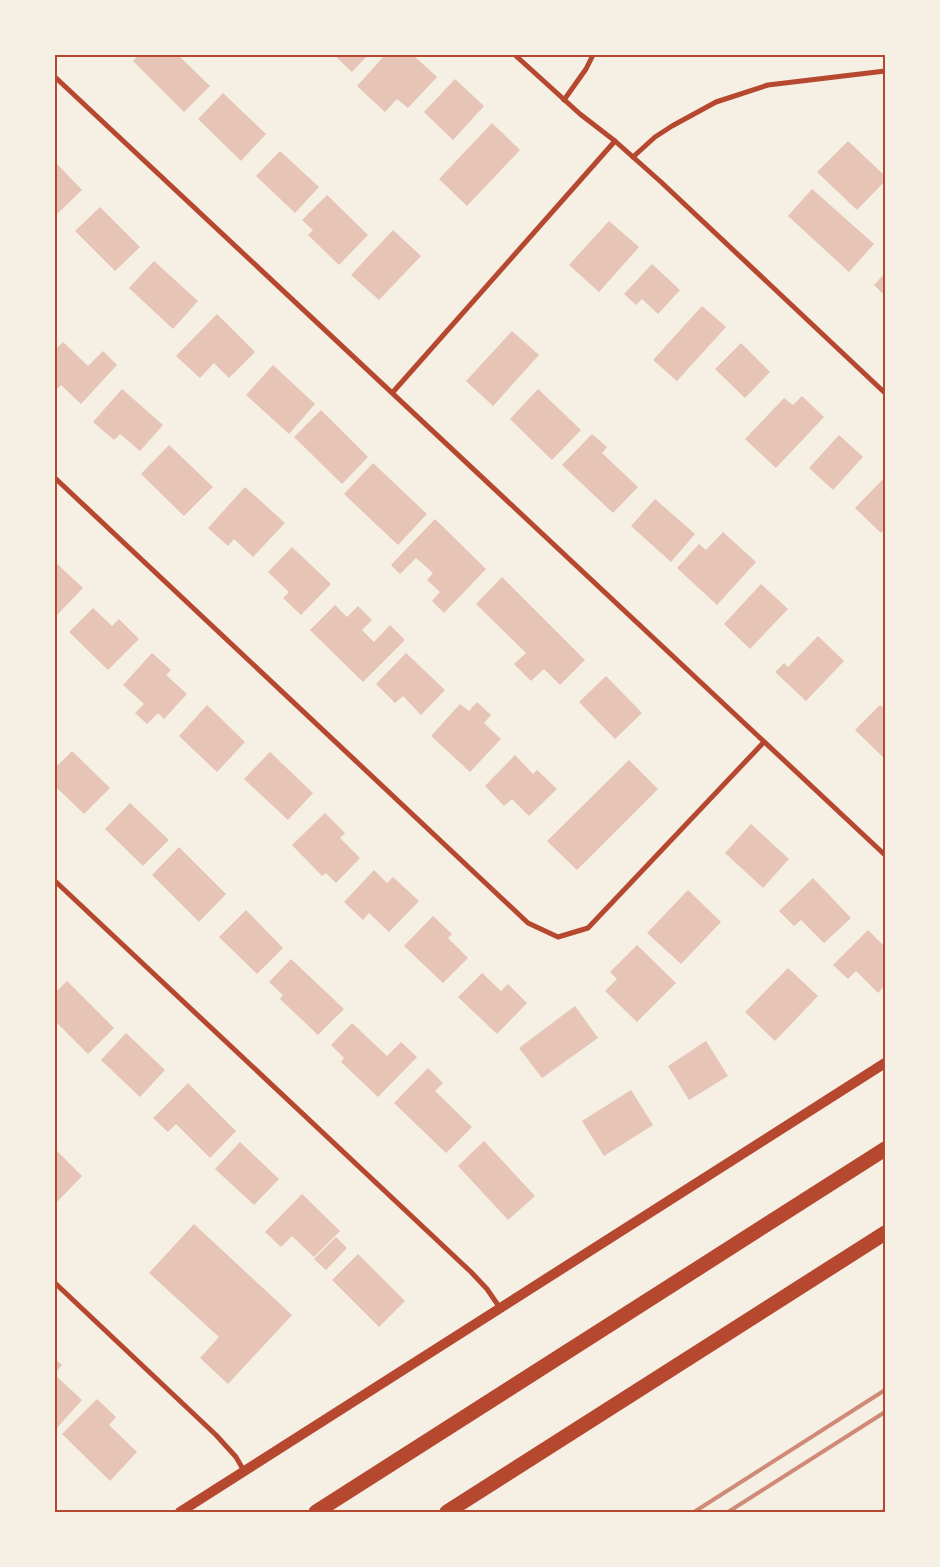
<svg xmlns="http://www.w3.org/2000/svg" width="940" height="1567" viewBox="0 0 940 1567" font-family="'Public Sans',sans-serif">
  <rect width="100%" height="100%" fill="#f6efe4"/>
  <g fill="#e6c5b7">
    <polygon points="139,55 178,55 210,86 184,112 133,61"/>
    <polygon points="334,55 368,55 352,72"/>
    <polygon points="385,55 413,55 437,77 408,108 397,99 385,112 357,86"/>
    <polygon points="455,79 484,106 453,140 424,112"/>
    <polygon points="223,93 266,134 241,161 198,119"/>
    <polygon points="492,123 520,150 467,206 439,179"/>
    <polygon points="848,141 885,176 885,181 857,210 817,172"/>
    <polygon points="280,151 319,187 295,213 256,176"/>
    <polygon points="55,162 82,190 56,215 55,213"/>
    <polygon points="812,189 874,244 849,272 788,216"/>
    <polygon points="327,195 368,235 339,265 308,235 313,230 302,220"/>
    <polygon points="100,207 140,247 115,271 75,231"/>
    <polygon points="609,221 639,247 599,292 569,265"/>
    <polygon points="393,230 421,256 379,300 351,275"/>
    <polygon points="154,261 198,301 173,329 129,288"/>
    <polygon points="652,264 680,290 658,314 642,299 636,305 624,294"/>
    <polygon points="885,273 885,296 874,285"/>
    <polygon points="702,306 726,327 677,381 653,360"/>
    <polygon points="217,314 255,352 229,378 214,363 200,378 176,356"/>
    <polygon points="512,331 539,355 493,406 466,381"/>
    <polygon points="63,342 88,366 103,351 117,365 81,404 61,385 55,391 55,350"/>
    <polygon points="741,343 770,372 745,398 715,369"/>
    <polygon points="273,365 315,404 289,434 246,395"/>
    <polygon points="122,389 163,425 140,451 120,434 114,440 93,422"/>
    <polygon points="538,389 581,430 552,460 510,419"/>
    <polygon points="802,396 824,417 776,468 745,439 784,398 793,405"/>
    <polygon points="321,410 368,457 342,484 294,437"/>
    <polygon points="592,434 607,447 602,453 638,487 613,513 562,465"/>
    <polygon points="839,435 863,457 833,490 809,468"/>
    <polygon points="169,445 213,487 184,516 141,474"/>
    <polygon points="373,463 427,514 398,545 344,494"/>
    <polygon points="885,477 885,529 881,533 855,508"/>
    <polygon points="245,487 285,523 253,557 234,539 228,546 208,528"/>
    <polygon points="655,499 695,534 671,562 631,526"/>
    <polygon points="435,519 486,569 444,613 432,601 440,592 427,580 433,573 416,558 400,574 391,565"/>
    <polygon points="723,532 756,562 717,605 677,568 699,544 706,550"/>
    <polygon points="292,547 331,584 301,615 283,598 289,592 268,572"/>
    <polygon points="55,562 83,588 55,617"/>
    <polygon points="502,577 585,660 560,685 544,669 531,681 514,664 526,653 476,604"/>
    <polygon points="761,584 788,609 750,649 724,624"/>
    <polygon points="335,605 347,617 358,606 372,620 362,630 374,642 390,625 405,640 363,682 310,630"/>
    <polygon points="93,608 112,626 119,619 139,639 108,670 69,632"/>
    <polygon points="818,636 844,661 806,701 775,672 784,663 788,667"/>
    <polygon points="152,653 171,670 166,675 187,694 164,719 158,713 147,724 135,713 144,704 123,685"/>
    <polygon points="406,653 445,690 421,715 403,696 395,703 376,684"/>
    <polygon points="606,676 642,713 615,739 579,702"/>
    <polygon points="477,702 491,715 484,723 501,739 470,772 431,736 460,704 469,711"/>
    <polygon points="207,705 245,742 217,772 179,736"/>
    <polygon points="880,705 885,709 885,759 855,730"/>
    <polygon points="72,751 110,788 84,814 55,786 55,768"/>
    <polygon points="270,752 313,793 288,820 244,779"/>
    <polygon points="515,755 533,774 537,770 557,789 529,816 512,799 504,806 485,786"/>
    <polygon points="629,760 658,789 577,870 547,841"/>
    <polygon points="130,803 169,840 143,866 105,829"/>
    <polygon points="325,813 345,833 340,838 360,858 336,883 326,873 322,876 292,845"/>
    <polygon points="751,824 789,859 763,888 725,853"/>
    <polygon points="179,847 226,894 199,922 152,875"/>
    <polygon points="374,870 387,883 393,877 419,901 389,932 369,913 363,920 344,902"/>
    <polygon points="813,878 851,918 824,943 801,920 794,926 779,911"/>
    <polygon points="688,890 721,922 681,964 647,933"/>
    <polygon points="246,910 283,948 257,974 219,937"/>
    <polygon points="433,916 452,934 448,938 468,958 443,983 404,946"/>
    <polygon points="868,930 885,947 885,985 878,993 856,971 848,979 833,965"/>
    <polygon points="637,945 676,983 637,1022 605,991 617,979 610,972"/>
    <polygon points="291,959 344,1009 318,1035 280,999 283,995 269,982"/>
    <polygon points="788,968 818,996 775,1041 745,1012"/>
    <polygon points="482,973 501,991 508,984 527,1003 497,1034 458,997"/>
    <polygon points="67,981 114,1028 88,1054 55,1021 55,993"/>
    <polygon points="575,1006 598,1038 542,1078 519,1048"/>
    <polygon points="352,1023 387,1056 401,1042 417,1057 378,1097 341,1062 344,1058 331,1045"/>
    <polygon points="126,1033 165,1070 140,1097 101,1060"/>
    <polygon points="706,1041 728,1076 689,1100 668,1066"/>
    <polygon points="428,1068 443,1083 435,1091 472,1127 446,1153 394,1103"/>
    <polygon points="188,1083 236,1131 210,1158 176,1124 168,1132 153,1118"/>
    <polygon points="631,1090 653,1125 604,1156 582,1121"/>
    <polygon points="484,1141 535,1196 508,1220 458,1166"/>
    <polygon points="240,1142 279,1179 254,1205 215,1169"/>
    <polygon points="55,1149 82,1176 55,1204"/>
    <polygon points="302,1194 340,1231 314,1257 292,1236 281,1247 265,1232"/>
    <polygon points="194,1224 292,1315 228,1384 200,1358 219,1337 149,1273"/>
    <polygon points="336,1237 347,1248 326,1270 314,1259"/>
    <polygon points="358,1254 405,1301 379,1327 332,1280"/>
    <polygon points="55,1359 62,1365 55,1373"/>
    <polygon points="55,1375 82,1400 56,1429 55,1428"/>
    <polygon points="97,1399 116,1417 109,1425 137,1452 110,1481 62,1434"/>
  </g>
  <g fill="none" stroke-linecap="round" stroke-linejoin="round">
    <g stroke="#b5482f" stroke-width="5">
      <polyline points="515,55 580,114 615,141 661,182 885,393"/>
      <polyline points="55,77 885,855"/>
      <polyline points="564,100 586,69 593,55"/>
      <polyline points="633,157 655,137 672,126 716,102 768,85 885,71"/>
      <polyline points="393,392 615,141"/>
      <polyline points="55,478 528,923 558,937 588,928 764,742"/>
      <polyline points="55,881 471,1272 487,1289 500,1308"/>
      <polyline points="55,1283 216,1435 236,1457 244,1471"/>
    </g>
    <polyline stroke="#b5482f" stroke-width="10" points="180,1512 885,1063"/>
    <g stroke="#b5482f" stroke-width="15">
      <polyline points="316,1512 885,1149"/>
      <polyline points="447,1512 885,1233"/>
    </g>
    <g stroke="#cf8b77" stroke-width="4">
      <polyline points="694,1512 885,1390"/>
      <polyline points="728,1512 885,1412"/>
      <polyline points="882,1512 885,1510"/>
    </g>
  </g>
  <rect width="940" height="1567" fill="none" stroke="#f6efe4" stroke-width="112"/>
  <rect x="56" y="56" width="828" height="1455" fill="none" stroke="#b5482f" stroke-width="2"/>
</svg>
